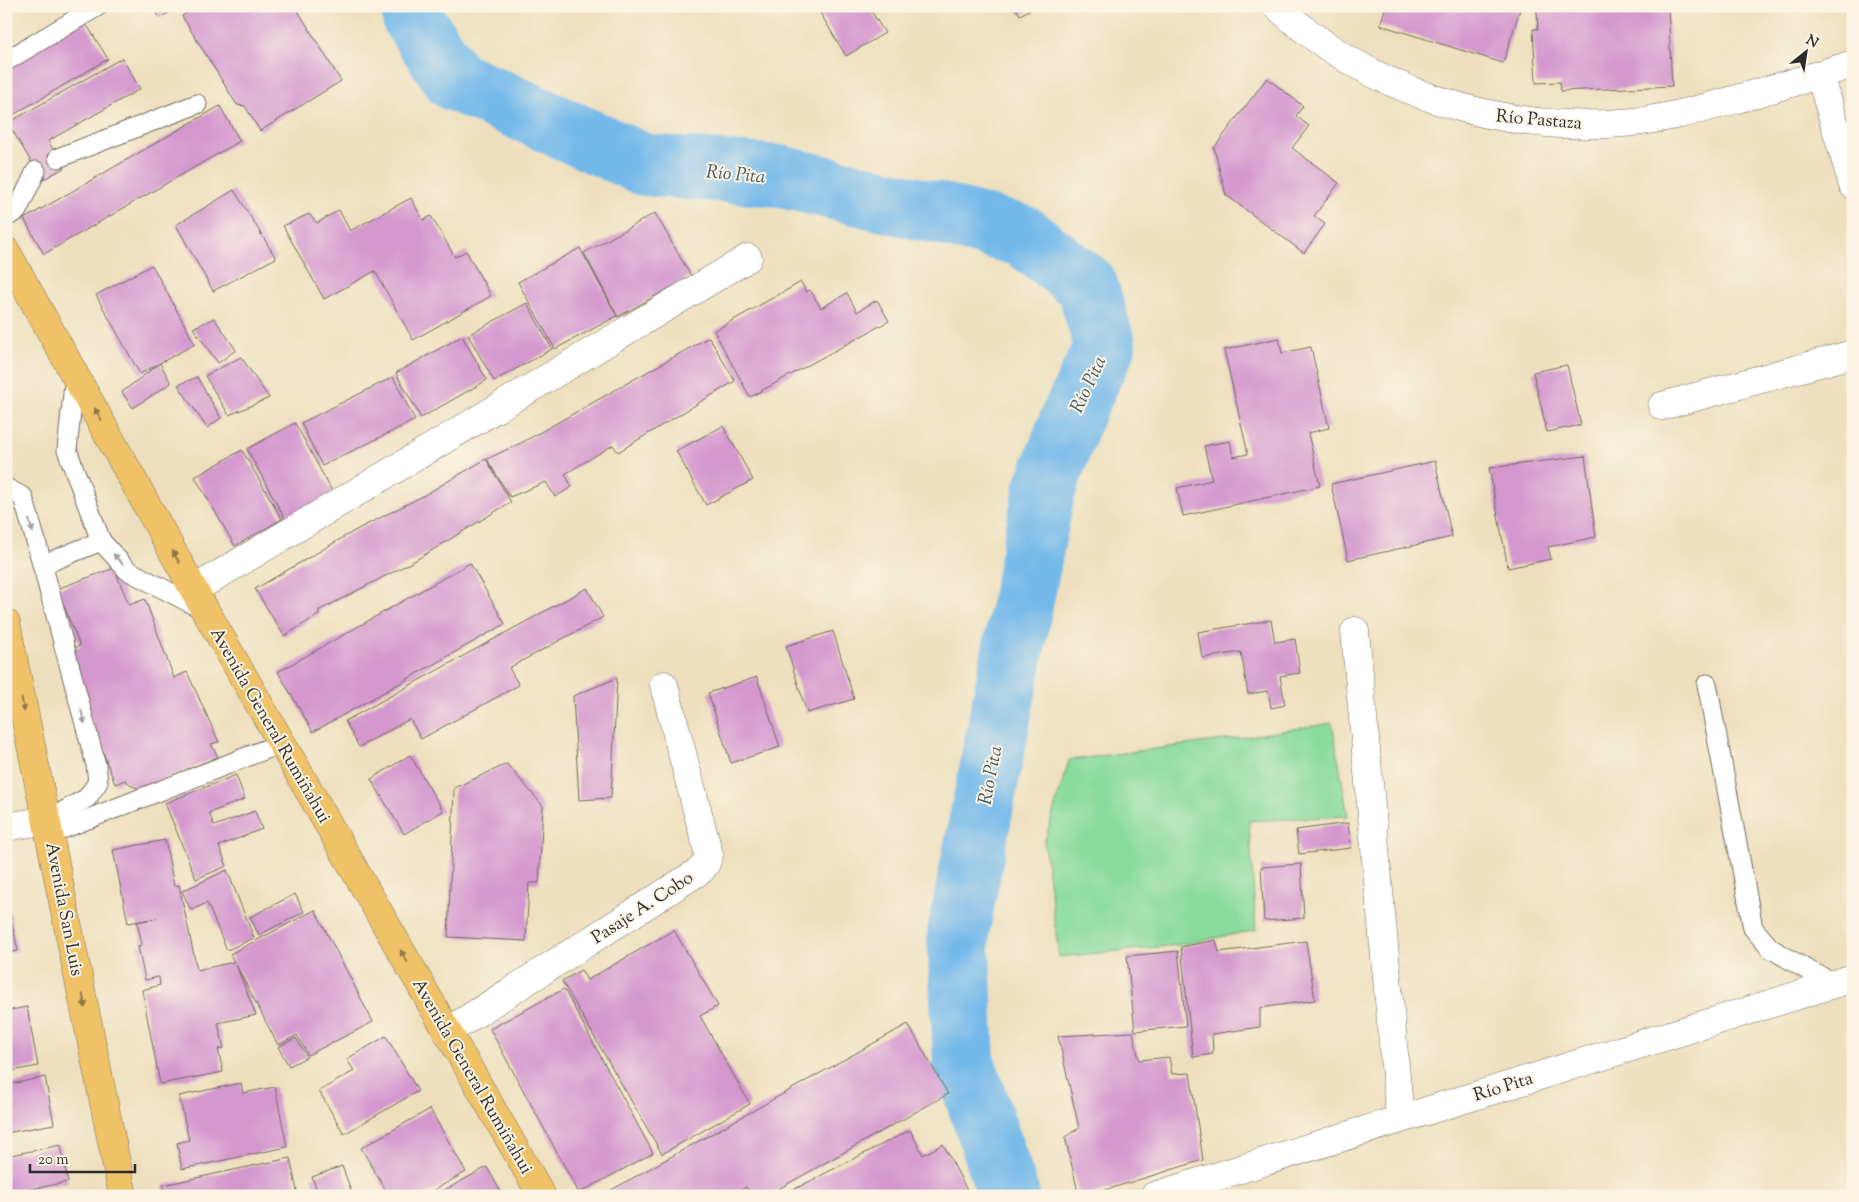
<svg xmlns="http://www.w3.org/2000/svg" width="1859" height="1202" viewBox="0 0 1859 1202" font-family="'Sorts Mill Goudy',serif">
  <rect width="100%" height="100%" fill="#fcf5e5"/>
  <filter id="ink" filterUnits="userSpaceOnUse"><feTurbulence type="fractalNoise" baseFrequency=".02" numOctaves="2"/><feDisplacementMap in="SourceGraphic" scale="10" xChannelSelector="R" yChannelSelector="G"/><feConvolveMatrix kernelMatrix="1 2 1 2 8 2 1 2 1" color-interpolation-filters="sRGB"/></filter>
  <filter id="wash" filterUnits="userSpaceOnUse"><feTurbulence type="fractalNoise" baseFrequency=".0096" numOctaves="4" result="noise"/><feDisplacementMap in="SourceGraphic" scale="20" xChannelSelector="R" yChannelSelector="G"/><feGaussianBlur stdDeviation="1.12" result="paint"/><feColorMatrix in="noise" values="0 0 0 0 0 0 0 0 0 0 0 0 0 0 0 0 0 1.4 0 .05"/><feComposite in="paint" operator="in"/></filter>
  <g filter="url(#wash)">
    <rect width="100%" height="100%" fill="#eee0be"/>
    <polygon fill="#89dc9d" stroke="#5a8464" points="1332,723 1348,816 1249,821 1256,930 1179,945 1059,957 1044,843 1069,760 1231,739"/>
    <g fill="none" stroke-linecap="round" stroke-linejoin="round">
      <polyline stroke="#73b9ea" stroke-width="62" points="412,6 413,19 454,80 645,165 779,176 941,214 1023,236 1087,285 1105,346 1072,416 1044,492 958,933 964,1062 1009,1196"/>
    </g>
    <g id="blocks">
      <g fill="#d498cf">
        <polygon points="152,6 180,6 160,18"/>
        <polygon points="198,6 295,6 341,81 260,131 245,106 237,105 182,16"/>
        <polygon points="816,6 868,6 885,33 846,56"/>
        <polygon points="1015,6 1036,6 1020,15"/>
        <polygon points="1386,6 1405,6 1415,9 1416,6 1521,6 1503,63 1380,25"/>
        <polygon points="1551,6 1668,6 1672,86 1561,91 1560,82 1536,83 1533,29 1538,29 1537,9 1551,9"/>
        <polygon points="77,9 108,59 13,115 6,102 6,49"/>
        <polygon points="122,58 140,89 48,141 64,168 42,180 8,123"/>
        <polygon points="1267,78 1303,106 1296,116 1309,126 1292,148 1339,183 1314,216 1325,224 1304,253 1226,195 1214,148"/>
        <polygon points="220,106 240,141 44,254 24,219"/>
        <polygon points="234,190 276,258 213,291 176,225"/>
        <polygon points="411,198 423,220 431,216 455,257 466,251 491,296 413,340 375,271 324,299 283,226 309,214 317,223 339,210 350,231"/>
        <polygon points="655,213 691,276 618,317 584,253"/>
        <polygon points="580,248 617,316 555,349 518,282"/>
        <polygon points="152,265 195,344 160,363 171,383 133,408 122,392 160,363 140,374 96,295"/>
        <polygon points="801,282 806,292 810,290 821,308 847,293 857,312 877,300 889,321 750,397 714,331"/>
        <polygon points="527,303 552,349 494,381 468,335"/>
        <polygon points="214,318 236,350 218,363 193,328"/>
        <polygon points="462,336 487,380 421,418 396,373"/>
        <polygon points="709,337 735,381 618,452 613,445 565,474 572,487 555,497 546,482 510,497 487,459 523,442"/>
        <polygon points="1279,338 1282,353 1311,347 1329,428 1308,433 1320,486 1183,516 1177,488 1212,480 1204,446 1230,441 1233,457 1248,454 1224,350"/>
        <polygon points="241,357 269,398 229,415 205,376"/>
        <polygon points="1567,365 1581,425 1547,432 1533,372"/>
        <polygon points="197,377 221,418 207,428 178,385"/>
        <polygon points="393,377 415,420 322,466 301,423"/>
        <polygon points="295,423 333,493 285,519 247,449"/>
        <polygon points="723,426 753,480 706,505 676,451"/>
        <polygon points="242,450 282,519 235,546 195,477"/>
        <polygon points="1585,456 1596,537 1548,547 1551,559 1508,568 1489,468"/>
        <polygon points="486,459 511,502 416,560 318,611 320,614 284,636 255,589 356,530 421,497"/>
        <polygon points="1435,461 1452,537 1348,560 1331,484"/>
        <polygon points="470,563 505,624 313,732 278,672"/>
        <polygon points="114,568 129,605 145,599 174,678 187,672 219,742 211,744 218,757 140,789 132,786 125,780 115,784 65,651 80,646 57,589"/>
        <polygon points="587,588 603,617 509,668 519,685 421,739 410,719 359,747 345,721"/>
        <polygon points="1271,620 1275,642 1295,639 1300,673 1280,676 1285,705 1271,708 1268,691 1248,694 1241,652 1202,658 1198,632"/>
        <polygon points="833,631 854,699 807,713 786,646"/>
        <polygon points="757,677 780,747 731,763 708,693"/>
        <polygon points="617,678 611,798 579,800 573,696"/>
        <polygon points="410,755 443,811 404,834 371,779"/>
        <polygon points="507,764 543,806 539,883 529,883 526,941 448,937 454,788"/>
        <polygon points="236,775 245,799 209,813 214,826 255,811 262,829 219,846 227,866 196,879 165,803"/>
        <polygon points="7,776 11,798 6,799 6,777"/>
        <polygon points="1348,823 1351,848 1299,854 1296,830"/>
        <polygon points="165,840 174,886 179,885 197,970 234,962 230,954 315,910 373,1022 308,1055 297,1035 278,1045 236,965 256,1015 218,1023 224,1048 218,1049 223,1072 160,1084 142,990 160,985 159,977 145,980 138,946 142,945 137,922 157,918 128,923 113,850"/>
        <polygon points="1301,864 1304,918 1264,921 1261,867"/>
        <polygon points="227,870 254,938 227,950 207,903 191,910 182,891"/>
        <polygon points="295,894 304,912 259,935 250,917"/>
        <polygon points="6,895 18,951 6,953"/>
        <polygon points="674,930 718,1006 700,1016 750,1104 662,1154 562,981 581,970 587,980"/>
        <polygon points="1216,940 1219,952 1306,941 1315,1000 1260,1008 1260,1027 1212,1034 1213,1054 1193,1057 1181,947"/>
        <polygon points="1178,951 1186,1026 1135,1031 1127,956"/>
        <polygon points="564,989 653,1153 579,1193 490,1029"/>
        <polygon points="27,1007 38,1066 6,1072 6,1011"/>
        <polygon points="908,1024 948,1094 766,1196 751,1196 746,1187 731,1196 608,1196 606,1193"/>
        <polygon points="1133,1032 1139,1060 1169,1057 1172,1074 1190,1073 1203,1160 1086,1196 1079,1196 1065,1137 1079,1128 1058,1036"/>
        <polygon points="386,1036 418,1091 344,1134 319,1091 354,1071 347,1059"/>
        <polygon points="296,1038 307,1057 289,1066 278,1047"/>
        <polygon points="45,1077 54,1124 6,1133 6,1085"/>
        <polygon points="241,1083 243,1093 275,1087 287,1147 182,1169 177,1143 189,1140 179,1096"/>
        <polygon points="430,1109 466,1172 423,1196 389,1196 361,1148"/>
        <polygon points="910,1130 923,1155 943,1144 970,1196 781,1196"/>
        <polygon points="61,1145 68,1182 6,1194 6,1156"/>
        <polygon points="290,1158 298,1196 165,1196 163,1185"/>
        <polygon points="342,1166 353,1196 319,1196 312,1177"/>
        <polygon points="487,1167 503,1196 434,1196"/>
      </g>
    </g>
  </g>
  <g filter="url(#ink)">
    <use href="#blocks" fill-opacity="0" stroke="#6f6a5e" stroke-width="1"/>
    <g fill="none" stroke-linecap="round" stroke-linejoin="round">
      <g stroke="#6f6a5e" stroke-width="21">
        <g id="service">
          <polyline points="6,61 98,6"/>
          <polyline points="58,158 197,104"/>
          <polyline points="6,217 17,211 36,171"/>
          <polyline points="75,375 67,450 101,541 127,570 204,610"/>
          <polyline points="6,488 23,497 37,545 96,765 98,782 87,798 48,820"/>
          <polyline points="42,565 101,541"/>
          <polyline points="1707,684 1753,928 1770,948 1809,971 1835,983"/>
          <polyline points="50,834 282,743"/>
        </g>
      </g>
      <g stroke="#6f6a5e" stroke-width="29">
        <g id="minor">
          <path d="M 1277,6 C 1367,91 1500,133 1622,123 C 1664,120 1704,108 1744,97 C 1780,86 1817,76 1853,64"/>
          <polyline points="1820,75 1853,185"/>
          <polyline points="1662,406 1853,354"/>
          <polyline points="193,590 748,258"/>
          <polyline points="1355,631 1400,1119"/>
          <polyline points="6,827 48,820"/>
          <polyline points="447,1032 701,870 706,863 709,855 664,685"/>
          <polyline points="1154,1196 1853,978"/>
        </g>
      </g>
      <g stroke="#6f6a5e" stroke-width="29">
        <g id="trunk">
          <polyline points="6,251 205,610 542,1196"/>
          <polyline points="6,623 123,1196"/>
        </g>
      </g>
      <use href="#service" stroke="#fff" stroke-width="19"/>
      <use href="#minor" stroke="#fff" stroke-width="28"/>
      <use href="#trunk" stroke="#f1c369" stroke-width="28"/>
    </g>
    <defs><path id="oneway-solid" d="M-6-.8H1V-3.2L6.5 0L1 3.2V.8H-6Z" transform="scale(1.25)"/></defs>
    <g fill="#8e774a">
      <use href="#oneway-solid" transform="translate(98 414) rotate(-119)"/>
      <use href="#oneway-solid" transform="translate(176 557) rotate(-119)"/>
      <use href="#oneway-solid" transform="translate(23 705) rotate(78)"/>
      <use href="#oneway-solid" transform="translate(404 956) rotate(-120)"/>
      <use href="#oneway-solid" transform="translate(84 1001) rotate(79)"/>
    </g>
    <g fill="#a0a0a0">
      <use href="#oneway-solid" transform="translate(31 526) rotate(73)"/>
      <use href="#oneway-solid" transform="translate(118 559) rotate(-132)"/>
      <use href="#oneway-solid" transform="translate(83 717) rotate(75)"/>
    </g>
  </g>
  <g text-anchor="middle" stroke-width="4" stroke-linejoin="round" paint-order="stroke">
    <g font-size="18" fill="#2b2b2b" stroke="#fcf5e5">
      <text transform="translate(1539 119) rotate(5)" y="6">Río Pastaza</text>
      <text transform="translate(271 725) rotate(60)" y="6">Avenida General Rumiñahui</text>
      <text transform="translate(642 907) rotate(-33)" y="6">Pasaje A. Cobo</text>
      <text transform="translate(65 909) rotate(79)" y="6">Avenida San Luis</text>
      <text transform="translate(473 1076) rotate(60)" y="6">Avenida General Rumiñahui</text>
      <text transform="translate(1503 1086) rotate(-17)" y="6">Río Pita</text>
    </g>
    <g font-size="19" font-style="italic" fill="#415664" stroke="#fcf5e5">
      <text transform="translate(736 173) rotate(5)" y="7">Río Pita</text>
      <text transform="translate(1087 384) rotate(-65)" y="7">Río Pita</text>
      <text transform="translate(989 775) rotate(-79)" y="7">Río Pita</text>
    </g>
  </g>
  <rect width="1859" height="1202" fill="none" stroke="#fcf5e5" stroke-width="25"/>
  <g transform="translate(1806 52) rotate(30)" stroke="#fcf5e5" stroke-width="4" paint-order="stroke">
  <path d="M0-4L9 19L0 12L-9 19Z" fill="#2b2b2b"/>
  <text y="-8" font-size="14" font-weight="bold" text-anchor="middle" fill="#2b2b2b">N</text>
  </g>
  <path d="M30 1164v8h105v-8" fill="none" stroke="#2b2b2b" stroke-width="2.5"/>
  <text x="38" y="1164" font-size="15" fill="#2b2b2b" stroke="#fcf5e5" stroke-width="4" paint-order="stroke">20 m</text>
</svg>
